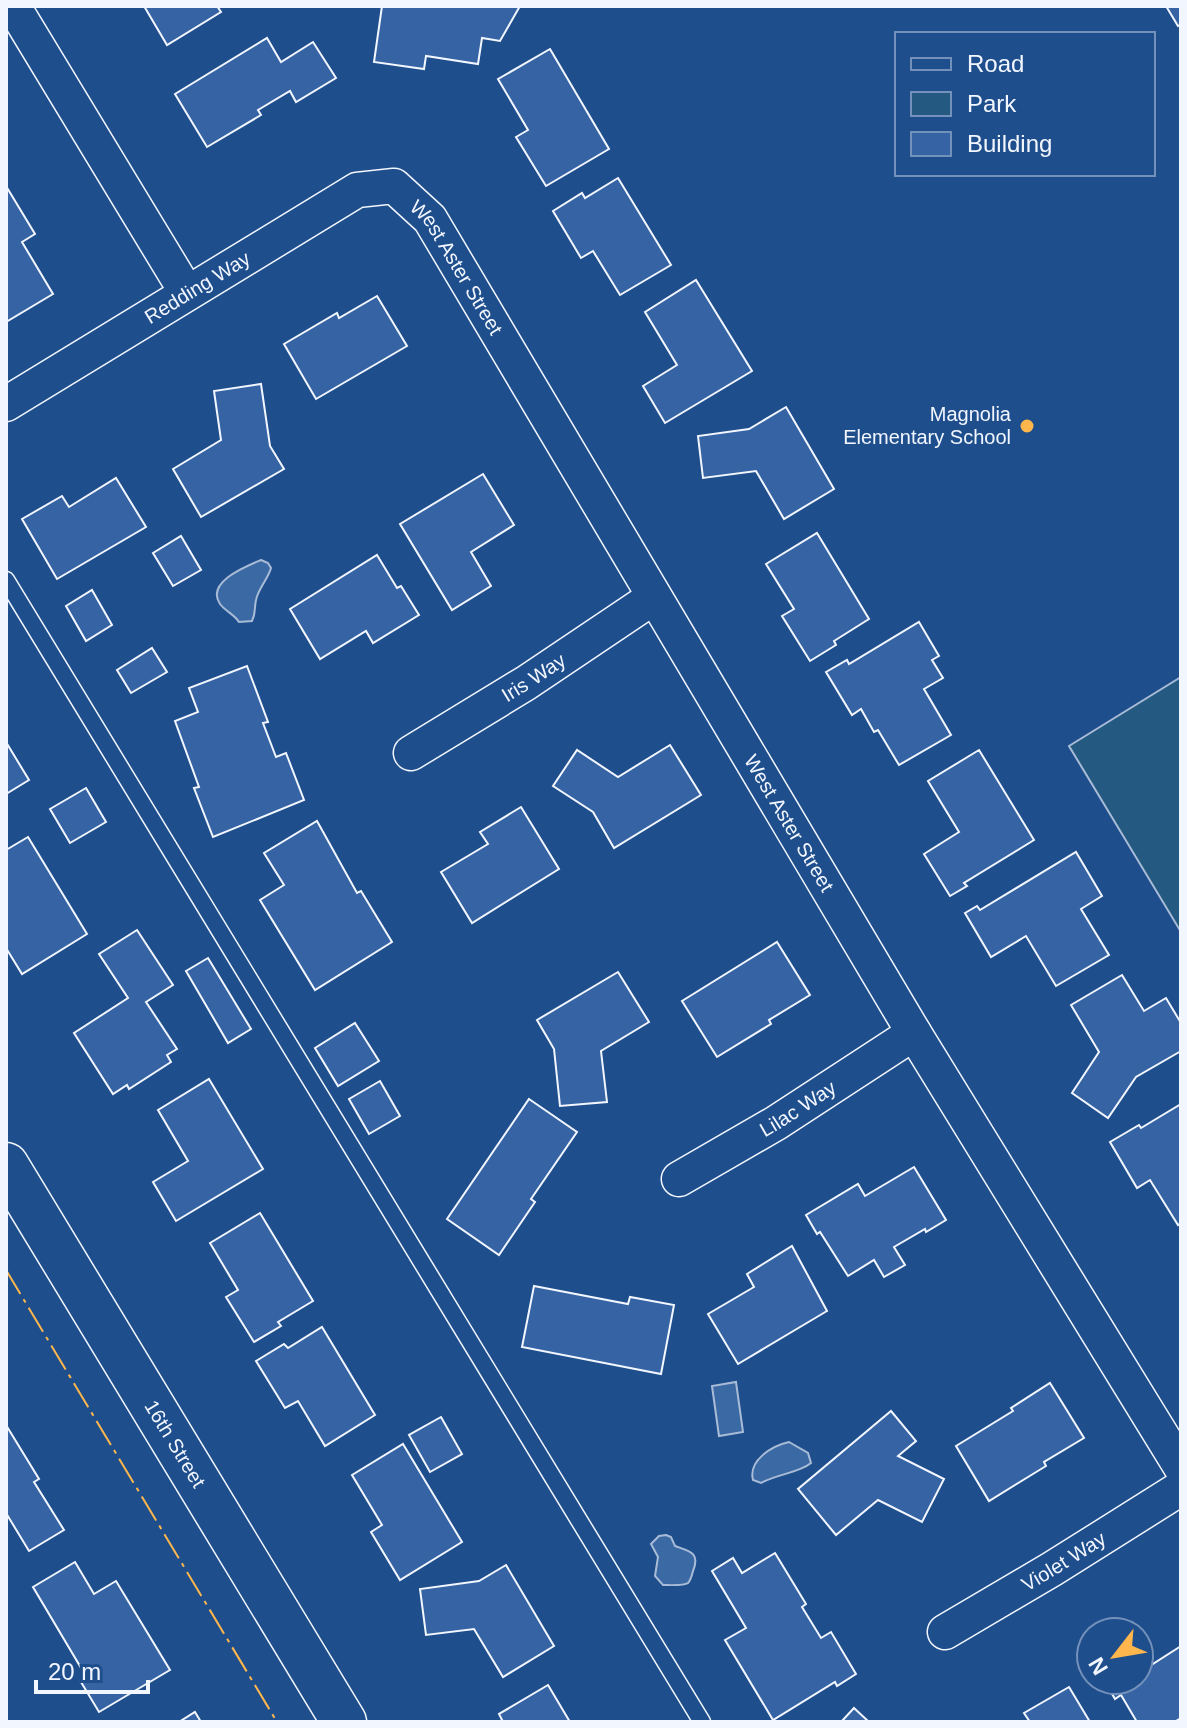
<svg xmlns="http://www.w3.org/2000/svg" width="1187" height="1728" viewBox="0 0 1187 1728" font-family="Helvetica,sans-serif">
  <rect width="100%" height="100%" fill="#1f4e8c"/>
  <polygon fill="#245a82" stroke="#a8bbd7" stroke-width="2" points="1181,677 1181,932 1069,746"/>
  <g fill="#3b69a3" stroke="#a8bbd7" stroke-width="2">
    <path d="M 261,560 L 268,563 L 271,568 C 268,579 258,589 256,600 C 254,609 256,613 252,621 L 239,622 C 234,614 225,611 220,604 C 205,582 247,566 261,560 Z"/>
    <polygon points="736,1382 743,1432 719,1436 712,1386"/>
    <path d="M 789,1442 L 808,1453 L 811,1463 C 799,1473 777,1474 761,1483 L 753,1480 C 748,1461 771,1446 789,1442 Z"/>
    <path d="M 666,1535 L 671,1537 L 675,1546 C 688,1551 701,1552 693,1571 C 692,1575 691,1580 688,1583 C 684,1586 669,1585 663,1585 L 655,1576 L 658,1557 L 651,1544 L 659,1536 Z"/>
  </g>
  <g fill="#3563a3" stroke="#f2f6ff" stroke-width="2">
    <polygon points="144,6 217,6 221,12 167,45"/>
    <polygon points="382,6 520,6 500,41 482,38 478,64 426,56 424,69 374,62"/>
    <polygon points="1166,6 1181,6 1181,25 1178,26"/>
    <polygon points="267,38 281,62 313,42 336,78 296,102 290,91 258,110 261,115 207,147 175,94"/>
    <polygon points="550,49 609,149 546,186 516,137 528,130 498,79"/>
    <polygon points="618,178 671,265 620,295 593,251 581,258 553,211 582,193 585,198"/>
    <polygon points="6,186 35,234 22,242 53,294 6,322"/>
    <polygon points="696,280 752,371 665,423 643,386 677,365 645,312"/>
    <polygon points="377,296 407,346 316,399 284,344 337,313 339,318"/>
    <polygon points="261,384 270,446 284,469 201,517 173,469 221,440 214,391"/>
    <polygon points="786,407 834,489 784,519 756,471 703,478 698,436 749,429"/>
    <polygon points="483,474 514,525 471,552 491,586 452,610 400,524"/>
    <polygon points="116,478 146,527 57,579 22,519 62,496 69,507"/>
    <polygon points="817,533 869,619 834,641 836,645 810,661 782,616 794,609 766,564"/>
    <polygon points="181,536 201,570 173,586 153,553"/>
    <polygon points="377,555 397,588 401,586 419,615 373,643 366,631 320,659 290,609"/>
    <polygon points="92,590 112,625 86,641 66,606"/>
    <polygon points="919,622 939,656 932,660 943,678 924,689 951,735 899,765 878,730 874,732 861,709 852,715 826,672 847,660 849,664"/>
    <polygon points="152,648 167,672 131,693 117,670"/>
    <polygon points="247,666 268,722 263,723 276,757 286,753 304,800 213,837 194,788 199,787 175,721 198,712 189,688"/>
    <polygon points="6,742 29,780 6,794"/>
    <polygon points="670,745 701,795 614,848 593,812 553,786 577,750 618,777"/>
    <polygon points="979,750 1034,840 964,883 967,886 950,896 924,854 959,832 928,781"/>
    <polygon points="86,788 106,822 70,843 50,809"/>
    <polygon points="521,807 559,869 472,923 441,872 488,844 480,832"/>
    <polygon points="317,821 357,893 361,891 392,942 315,990 260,900 284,885 264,853"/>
    <polygon points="28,837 87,934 22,974 6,948 6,850"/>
    <polygon points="1076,852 1102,896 1081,909 1109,955 1056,986 1026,936 991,957 965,913 977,906 980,910"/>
    <polygon points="137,930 173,985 146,1002 177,1049 167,1055 171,1062 129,1089 127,1085 113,1094 74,1033 128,998 99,954"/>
    <polygon points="777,942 810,995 769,1020 771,1024 717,1057 682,1001"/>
    <polygon points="208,958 251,1029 228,1043 186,971"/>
    <polygon points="618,972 649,1022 601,1051 607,1102 560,1106 554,1049 537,1020"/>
    <polygon points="1122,975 1144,1011 1166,998 1181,1023 1181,1051 1136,1077 1108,1118 1072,1093 1099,1052 1071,1005"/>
    <polygon points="355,1023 379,1061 338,1086 315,1048"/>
    <polygon points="209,1079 263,1169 176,1221 153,1182 188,1161 158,1110"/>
    <polygon points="380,1081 400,1116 369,1134 349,1099"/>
    <polygon points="529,1099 577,1132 531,1199 535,1202 499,1255 447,1219"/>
    <polygon points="1181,1104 1181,1223 1178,1225 1150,1180 1137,1188 1110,1142 1139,1125 1141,1128"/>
    <polygon points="914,1167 946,1220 926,1232 925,1229 894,1247 905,1265 884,1277 874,1260 848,1276 820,1232 817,1234 806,1215 858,1184 865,1196"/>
    <polygon points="260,1213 313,1301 278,1322 281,1326 254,1342 226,1297 238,1290 210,1243"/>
    <polygon points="792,1246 827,1311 738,1364 708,1314 754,1287 747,1274"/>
    <polygon points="534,1286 628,1304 630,1297 674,1305 661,1374 522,1347"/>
    <polygon points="322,1327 375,1415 325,1446 298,1401 285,1408 256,1361 284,1344 288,1348"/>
    <polygon points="1050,1383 1084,1438 1044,1462 1046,1466 989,1501 956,1446 1013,1411 1011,1408"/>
    <polygon points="891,1411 916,1441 898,1456 944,1479 922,1522 878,1500 836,1535 798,1489"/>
    <polygon points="441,1417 462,1454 430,1472 409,1435"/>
    <polygon points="6,1425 39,1479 34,1482 64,1530 29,1551 6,1513"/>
    <polygon points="403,1444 462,1542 400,1580 371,1532 382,1525 352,1475"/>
    <polygon points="775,1553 806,1604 802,1607 821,1638 831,1632 856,1674 837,1686 835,1682 773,1720 725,1640 746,1628 712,1571 733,1558 742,1573"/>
    <polygon points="75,1562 94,1594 116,1581 170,1670 99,1712 81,1682 87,1678 33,1587"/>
    <polygon points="506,1565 554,1646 503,1677 474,1629 426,1635 420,1589 479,1581"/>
    <polygon points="1181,1646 1181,1718 1174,1722 1137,1722 1121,1695 1115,1699 1104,1680 1139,1680 1139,1652 1148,1667"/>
    <polygon points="548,1685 570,1722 503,1722 499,1714"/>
    <polygon points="1069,1687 1090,1722 1030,1722 1024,1713"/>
    <polygon points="854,1708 869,1722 841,1722"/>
    <polygon points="195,1712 201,1722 179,1722"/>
  </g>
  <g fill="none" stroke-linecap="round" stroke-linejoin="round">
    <g stroke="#f2f6ff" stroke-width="19">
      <polyline id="service" points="6,580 702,1722"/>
    </g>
    <g stroke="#f2f6ff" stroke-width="37">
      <g id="minor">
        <polyline points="13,6 187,293"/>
        <path id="s1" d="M 6,404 L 357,190 L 394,186 L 430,219 L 914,1033 L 1181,1467"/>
        <path id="s2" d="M 411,753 L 526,683 L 654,597"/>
        <path id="s3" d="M 679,1179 L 776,1123 L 914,1033"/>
        <path id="s4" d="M 945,1632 L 1052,1569 L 1181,1488"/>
      </g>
    </g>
    <g stroke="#f2f6ff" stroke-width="47">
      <g id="primary">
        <path id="s5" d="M 6,1165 L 344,1722"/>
      </g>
    </g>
    <use href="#service" stroke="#1f4e8c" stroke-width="16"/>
    <use href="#minor" stroke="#1f4e8c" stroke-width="34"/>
    <use href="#primary" stroke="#1f4e8c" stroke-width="44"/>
    <polyline stroke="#ffb74d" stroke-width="2" stroke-dasharray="28 6 4 6" stroke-linecap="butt" points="6,1270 277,1722"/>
  </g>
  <circle fill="#ffb74d" stroke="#1f4e8c" stroke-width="3" cx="1027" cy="426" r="8"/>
  <g text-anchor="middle" stroke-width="6" stroke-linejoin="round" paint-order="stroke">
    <g font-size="20" fill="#f2f6ff" stroke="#1f4e8c">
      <text dy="7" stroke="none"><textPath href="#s1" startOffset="552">West Aster Street</textPath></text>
      <text dy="7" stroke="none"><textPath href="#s1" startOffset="224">Redding Way</textPath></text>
      <text dy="7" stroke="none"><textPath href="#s2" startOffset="144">Iris Way</textPath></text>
      <text dy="7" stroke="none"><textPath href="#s1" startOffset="1200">West Aster Street</textPath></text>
      <text dy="7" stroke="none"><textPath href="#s3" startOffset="138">Lilac Way</textPath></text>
      <text dy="7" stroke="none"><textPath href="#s5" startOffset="326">16th Street</textPath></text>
      <text dy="7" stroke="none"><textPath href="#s4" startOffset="138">Violet Way</textPath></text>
    </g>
    <g font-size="20" fill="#f2f6ff" stroke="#1f4e8c" text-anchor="end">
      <text x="1011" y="421">Magnolia<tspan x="1011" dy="23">Elementary School</tspan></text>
    </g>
  </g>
  <rect width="1187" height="1728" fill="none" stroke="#f2f6ff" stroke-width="16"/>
  <rect x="895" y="32" width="260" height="144" fill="#1f4e8c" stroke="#7391ba" stroke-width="2"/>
  <rect x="911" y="58" width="40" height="12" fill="#1f4e8c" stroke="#7391ba" stroke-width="2"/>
  <text x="967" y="72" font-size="24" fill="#f2f6ff">Road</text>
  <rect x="911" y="92" width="40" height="24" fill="#245a82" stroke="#7391ba" stroke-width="2"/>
  <text x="967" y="112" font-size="24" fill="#f2f6ff">Park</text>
  <rect x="911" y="132" width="40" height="24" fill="#3563a3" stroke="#7391ba" stroke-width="2"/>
  <text x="967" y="152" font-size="24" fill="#f2f6ff">Building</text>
  <g transform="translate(1115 1656) rotate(239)"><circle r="38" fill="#1f4e8c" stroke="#7391ba" stroke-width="2"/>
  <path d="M0-6L14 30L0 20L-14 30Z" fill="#ffb74d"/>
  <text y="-12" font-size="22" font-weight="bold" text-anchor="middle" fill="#f2f6ff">N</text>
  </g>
  <path d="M36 1680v12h112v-12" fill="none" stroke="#f2f6ff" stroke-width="4"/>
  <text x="48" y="1680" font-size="24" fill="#f2f6ff" stroke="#1f4e8c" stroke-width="6" paint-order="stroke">20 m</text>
</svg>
